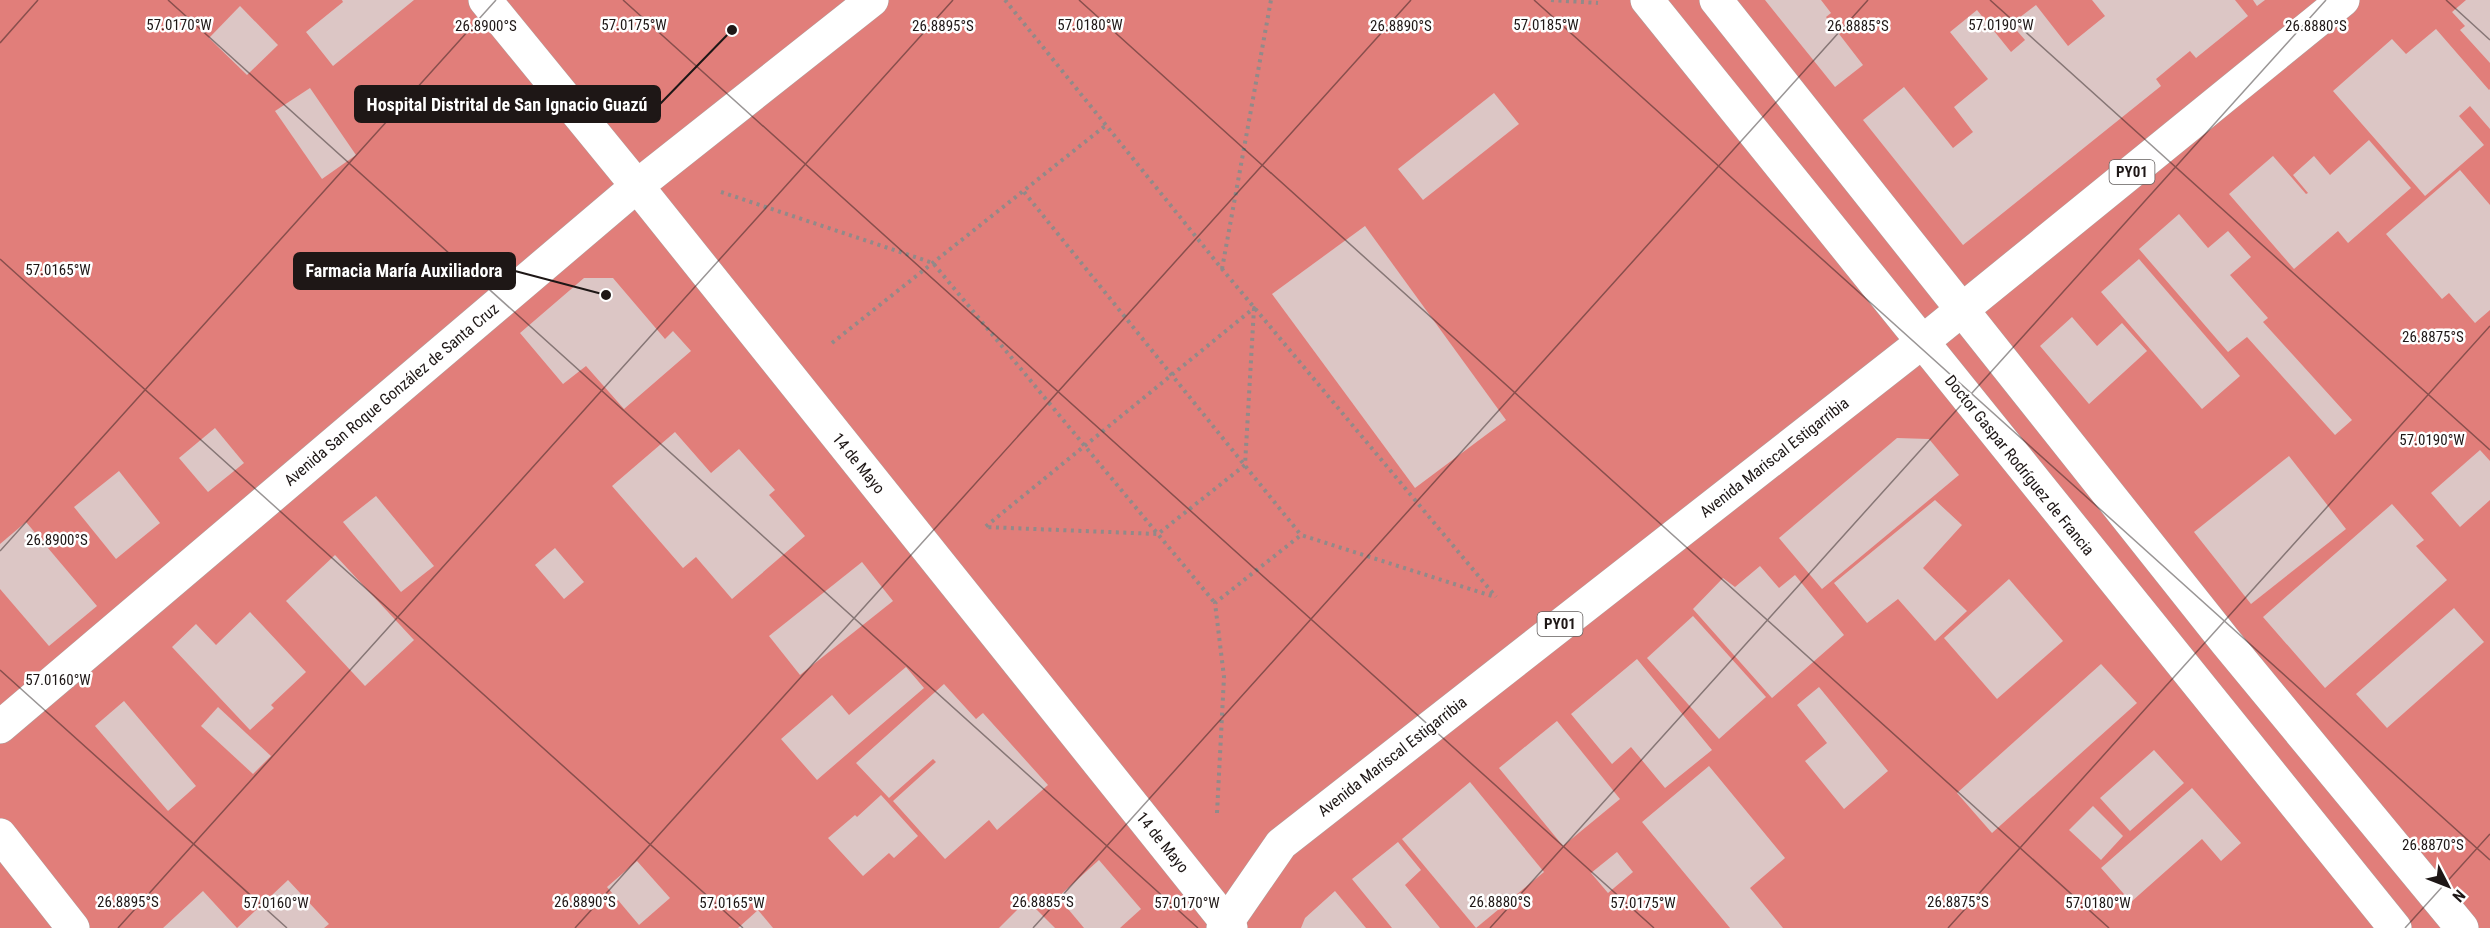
<svg xmlns="http://www.w3.org/2000/svg" width="2490" height="928" viewBox="0 0 2490 928" font-family="'Roboto Condensed',sans-serif">
  <rect width="100%" height="100%" fill="#fef5f4"/>
  <rect fill="#e17e7a" x="0" y="0" width="2490" height="928"/>
  <g fill="#dcc6c5">
    <polygon points="342,0 414,0 333,66 306,32 343,2"/>
    <polygon points="1765,0 1821,0 1831,13 1826,17 1863,65 1835,87"/>
    <polygon points="2092,0 2235,0 2248,16 2196,58 2190,51 2156,79 2161,86 1963,245 1863,120 1904,87 1953,148 1973,132 1954,107 1988,79 1950,32 1977,10 2011,52 2025,40 2011,24 2036,5 2068,46 2105,16"/>
    <polygon points="2253,0 2265,0 2257,6"/>
    <polygon points="2466,0 2490,0 2490,63 2460,30 2465,26 2452,12"/>
    <polygon points="240,6 278,45 247,75 209,38"/>
    <polygon points="2436,29 2489,90 2490,89 2490,129 2470,106 2459,116 2484,145 2425,196 2333,91 2392,39 2406,54"/>
    <polygon points="310,88 356,155 322,179 275,111"/>
    <polygon points="1494,93 1519,124 1423,200 1398,169"/>
    <polygon points="2369,140 2411,188 2348,243 2338,231 2294,269 2229,194 2273,156 2306,194 2308,193 2293,175 2314,156 2330,175"/>
    <polygon points="2460,170 2490,205 2490,310 2475,323 2449,293 2442,299 2386,234"/>
    <polygon points="2179,214 2208,248 2228,231 2251,257 2230,275 2268,318 2263,322 2352,420 2335,435 2247,337 2228,352 2139,249"/>
    <polygon points="1365,226 1506,420 1415,488 1272,294"/>
    <polygon points="2139,259 2240,376 2202,409 2101,292"/>
    <polygon points="584,278 613,278 665,339 673,331 691,351 624,409 586,366 563,384 520,333"/>
    <polygon points="2072,317 2097,346 2122,323 2147,351 2089,404 2040,346"/>
    <polygon points="215,428 244,463 208,492 179,458"/>
    <polygon points="675,432 711,473 739,449 775,490 769,495 805,536 732,599 696,557 683,568 612,486"/>
    <polygon points="1897,438 1929,439 1959,475 1822,589 1779,538"/>
    <polygon points="2480,450 2490,461 2490,500 2460,527 2431,493"/>
    <polygon points="2289,456 2346,529 2251,604 2194,532"/>
    <polygon points="119,471 160,523 116,559 74,507"/>
    <polygon points="376,496 434,566 401,592 343,522"/>
    <polygon points="1935,500 1962,525 1923,568 1967,611 1935,641 1898,599 1867,623 1834,583"/>
    <polygon points="2392,504 2424,540 2416,546 2447,580 2325,688 2263,617"/>
    <polygon points="26,522 97,606 49,646 0,589 0,544"/>
    <polygon points="555,548 584,582 564,599 535,565"/>
    <polygon points="335,555 414,640 365,686 286,601"/>
    <polygon points="862,562 893,601 800,675 769,636"/>
    <polygon points="1760,566 1779,588 1795,575 1844,635 1772,698 1693,609 1723,578 1735,587"/>
    <polygon points="2009,579 2063,641 1997,699 1944,638"/>
    <polygon points="2454,608 2484,642 2387,728 2356,694"/>
    <polygon points="250,612 306,672 271,705 274,708 250,730 172,647 196,624 216,645"/>
    <polygon points="1693,616 1766,697 1719,739 1647,658"/>
    <polygon points="1637,659 1712,750 1665,788 1631,747 1612,764 1571,714"/>
    <polygon points="2101,664 2137,703 1992,833 1957,793"/>
    <polygon points="906,667 924,688 817,780 781,739 832,695 849,715"/>
    <polygon points="944,684 976,719 983,713 1048,785 997,830 989,820 945,859 893,801 936,762 933,759 889,798 856,763"/>
    <polygon points="1819,687 1888,771 1844,809 1805,761 1827,743 1797,705"/>
    <polygon points="124,701 196,786 168,811 95,726"/>
    <polygon points="218,707 271,756 253,774 201,726"/>
    <polygon points="1557,721 1620,799 1563,846 1499,768"/>
    <polygon points="2154,750 2184,783 2130,831 2100,798"/>
    <polygon points="1709,766 1785,858 1750,888 1783,928 1730,928 1642,822"/>
    <polygon points="1470,782 1544,872 1476,928 1402,839"/>
    <polygon points="2192,788 2241,843 2221,861 2202,839 2131,902 2101,868"/>
    <polygon points="881,795 918,836 894,858 889,853 863,876 828,838 855,815 857,817"/>
    <polygon points="2093,806 2123,836 2101,860 2069,830"/>
    <polygon points="1398,842 1421,870 1405,885 1440,928 1392,928 1352,879"/>
    <polygon points="1617,852 1633,872 1608,893 1591,873"/>
    <polygon points="1099,860 1141,909 1120,928 1084,928 1058,897"/>
    <polygon points="637,861 670,898 639,925 607,887"/>
    <polygon points="288,880 329,924 324,928 163,928 203,891 237,928"/>
    <polygon points="1335,891 1366,928 1301,928 1305,918"/>
    <polygon points="1027,900 1055,928 999,928"/>
    <polygon points="758,910 773,928 738,928"/>
  </g>
  <g fill="none" stroke-linecap="round" stroke-linejoin="round">
    <g stroke="#b09b99" stroke-width="34">
      <g id="minor">
        <polyline points="485,0 637,186 1231,928"/>
        <polyline points="0,727 637,186 872,0"/>
        <polyline points="0,835 73,928"/>
      </g>
    </g>
    <g stroke="#b09b99" stroke-width="34">
      <g id="tertiary">
        <polyline points="1647,0 2395,928"/>
        <polyline points="1716,0 2226,642 2462,928"/>
      </g>
    </g>
    <g stroke="#b09b99" stroke-width="34">
      <polyline id="trunk" points="1223,928 1281,844 1921,343 2343,0"/>
    </g>
    <g stroke="#928a89" stroke-width="4" stroke-dasharray="3 4.5" stroke-linecap="butt">
      <polyline points="1005,0 1222,269 1496,597"/>
      <polyline points="1551,0 1598,3"/>
      <polyline points="721,192 933,263 1215,603"/>
      <polyline points="1024,192 1301,535"/>
      <polyline points="1222,269 1271,0"/>
      <polygon points="1254,308 1245,465 1158,534 985,527"/>
      <polyline points="832,343 1105,126"/>
      <polyline points="1217,813 1224,677 1215,603 1301,535 1495,597"/>
    </g>
    <use href="#minor" stroke="#fff" stroke-width="33"/>
    <use href="#tertiary" stroke="#fff" stroke-width="33"/>
    <use href="#trunk" stroke="#fff" stroke-width="33"/>
  </g>
  <path fill="none" stroke="#1e1716" stroke-width="1.5" stroke-opacity="0.45" d="M 168,0 L 1198,928M 623,0 L 1654,928M 1079,0 L 2109,928M 1534,0 L 2490,860M 1990,0 L 2490,450M 2446,0 L 2490,40M 0,43 L 38,0M 0,259 L 743,928M 0,551 L 496,0M 0,670 L 287,928M 118,928 L 953,0M 575,928 L 1411,0M 1033,928 L 1868,0M 1490,928 L 2326,0M 1948,928 L 2490,326M 2405,928 L 2490,834"/>
  <g text-anchor="middle" stroke-width="5" stroke-linejoin="round" paint-order="stroke">
    <g fill="#fff" stroke="#625d5c" stroke-width="1.5">
      <rect x="2109.5" y="160" width="45" height="24" rx="4.5"/>
      <rect x="1537.5" y="612" width="45" height="24" rx="4.5"/>
    </g>
    <g font-size="15" font-weight="bold" fill="#1e1716">
      <text x="2132" y="177">PY01</text>
      <text x="1560" y="629">PY01</text>
    </g>
    <g font-size="16" fill="#1e1716" stroke="#fff">
      <text transform="translate(391 394) rotate(-40)" y="6">Avenida San Roque González de Santa Cruz</text>
      <text transform="translate(1774 457) rotate(-38)" y="6">Avenida Mariscal Estigarribia</text>
      <text transform="translate(859 463) rotate(51)" y="6">14 de Mayo</text>
      <text transform="translate(2020 465) rotate(51)" y="6">Doctor Gaspar Rodríguez de Francia</text>
      <text transform="translate(1392 756) rotate(-38)" y="6">Avenida Mariscal Estigarribia</text>
      <text transform="translate(1163 842) rotate(51)" y="6">14 de Mayo</text>
    </g>
  </g>
  <g font-size="15" text-anchor="middle" fill="#1e1716" stroke="#fff" stroke-width="5" stroke-linejoin="round" paint-order="stroke">
    <text x="1090" y="30">57.0180°W</text>
    <text x="179" y="30">57.0170°W</text>
    <text x="634" y="30">57.0175°W</text>
    <text x="1546" y="30">57.0185°W</text>
    <text x="2001" y="30">57.0190°W</text>
    <text x="943" y="31">26.8895°S</text>
    <text x="486" y="31">26.8900°S</text>
    <text x="1401" y="31">26.8890°S</text>
    <text x="1858" y="31">26.8885°S</text>
    <text x="2316" y="31">26.8880°S</text>
    <text x="58" y="275">57.0165°W</text>
    <text x="2433" y="342">26.8875°S</text>
    <text x="2432" y="445">57.0190°W</text>
    <text x="57" y="545">26.8900°S</text>
    <text x="58" y="685">57.0160°W</text>
    <text x="2433" y="850">26.8870°S</text>
    <text x="128" y="907">26.8895°S</text>
    <text x="585" y="907">26.8890°S</text>
    <text x="1043" y="907">26.8885°S</text>
    <text x="1500" y="907">26.8880°S</text>
    <text x="1958" y="907">26.8875°S</text>
    <text x="276" y="908">57.0160°W</text>
    <text x="732" y="908">57.0165°W</text>
    <text x="1187" y="908">57.0170°W</text>
    <text x="1643" y="908">57.0175°W</text>
    <text x="2098" y="908">57.0180°W</text>
  </g>
  <path fill="none" stroke="#1e1716" stroke-width="2" d="M732 30L660 104M606 295L515 271"/>
  <g fill="#1e1716" stroke="#fff" stroke-width="2">
    <circle cx="732" cy="30" r="6"/>
    <circle cx="606" cy="295" r="6"/>
  </g>
  <g fill="#1e1716" stroke="#1e1716" stroke-width="2">
    <rect x="355" y="86" width="305" height="36" rx="6"/>
    <rect x="294" y="253" width="221" height="36" rx="6"/>
  </g>
  <g font-size="18" text-anchor="middle" font-weight="bold" fill="#fff">
    <text x="507" y="111">Hospital Distrital de San Ignacio Guazú</text>
    <text x="404" y="277">Farmacia María Auxiliadora</text>
  </g>
  <g transform="translate(2448 886) rotate(132)" stroke="#ffffff" stroke-width="4.5" paint-order="stroke">
  <path d="M0-4.5L10 22L0 15L-10 22Z" fill="#1e1716"/>
  <text y="-9" font-size="16" font-weight="bold" text-anchor="middle" fill="#1e1716">N</text>
  </g>
</svg>
